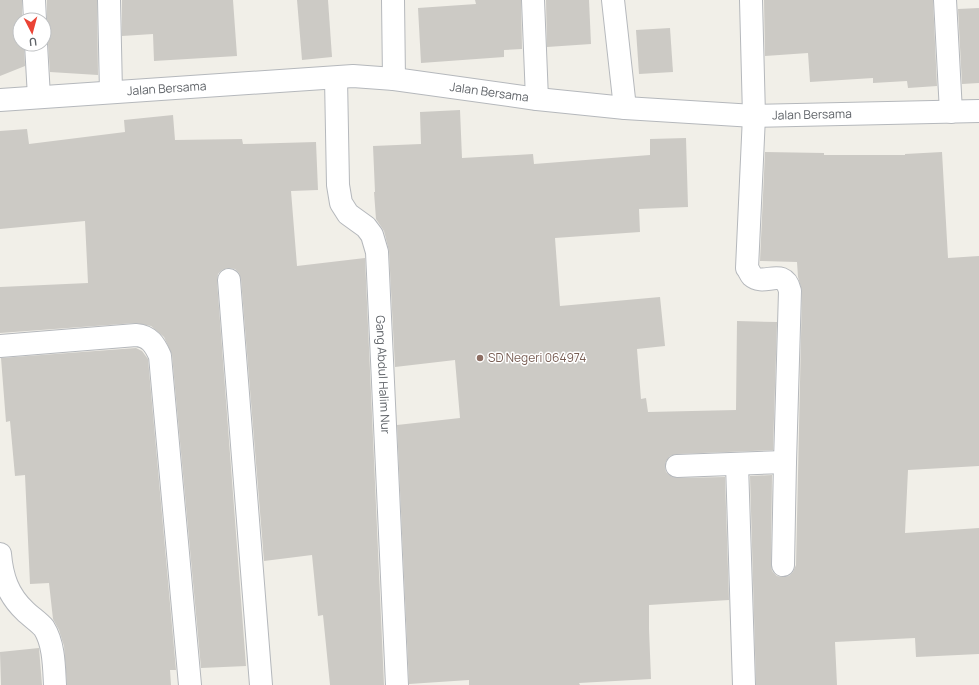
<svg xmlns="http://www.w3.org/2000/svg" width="979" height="685" viewBox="0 0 979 685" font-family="Manrope,sans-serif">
  <rect width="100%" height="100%" fill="#f1efe8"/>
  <g fill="#cccac5">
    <polygon points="0,0 22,0 22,20 20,20 20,44 24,44 25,66 0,76"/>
    <polygon points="47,0 97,0 98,75 50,72 48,43 47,38 44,35 44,28 46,25 47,19"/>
    <polygon points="122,0 233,0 237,56 154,61 153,34 122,36"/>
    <polygon points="297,0 328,0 332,57 302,60"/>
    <polygon points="475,0 521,0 522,49 504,50 504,57 421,63 418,8 476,4"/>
    <polygon points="546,0 589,0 591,44 547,47"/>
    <polygon points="764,0 933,0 937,86 908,88 907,81 873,83 873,78 810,82 808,53 765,56"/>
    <polygon points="979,8 979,83 962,84 958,9"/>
    <polygon points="670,28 673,72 639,74 636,30"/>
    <polygon points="460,110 462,158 533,154 534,164 650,155 650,139 686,138 688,207 639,209 640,232 555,238 560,306 660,297 665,346 637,349 641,399 646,398 648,412 736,410 737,321 777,322 773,450 677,454 670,456 666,461 665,467 666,472 672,477 677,478 725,477 729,600 649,605 649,629 651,679 579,683 580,685 469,685 469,680 409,684 397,425 460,418 455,360 395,367 389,251 384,231 376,219 374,192 375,192 373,146 421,144 420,112"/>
    <polygon points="173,115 175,140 242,139 243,144 316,142 318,190 291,191 297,266 365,258 384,685 330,685 323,615 318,616 312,555 264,561 241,279 239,273 235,269 228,268 222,270 218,274 217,281 246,666 201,668 172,355 164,337 151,326 135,323 0,333 0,287 88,283 85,221 0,229 0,131 27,129 29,144 125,132 124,120"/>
    <polygon points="765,152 824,153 824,155 905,155 905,154 942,152 948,258 979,256 979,466 908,470 905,533 979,528 979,654 916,657 915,638 835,642 837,685 756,685 750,476 772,475 771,565 772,571 777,576 782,577 789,576 793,572 796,565 802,291 798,277 797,262 760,261"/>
    <polygon points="136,348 142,351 148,359 176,670 170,670 171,685 67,685 64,646 59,630 53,619 49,583 30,584 25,475 15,476 10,421 6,422 1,358"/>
    <polygon points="39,648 42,685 1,685 0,652"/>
  </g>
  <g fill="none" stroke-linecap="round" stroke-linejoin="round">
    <g stroke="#b5b8bc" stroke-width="24">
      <g id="minor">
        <polyline points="34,0 35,20"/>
        <polyline points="109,0 111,92"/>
        <polyline points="393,0 394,79"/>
        <polyline points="533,0 537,99"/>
        <polyline points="613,0 625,108"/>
        <path d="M 751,0 L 754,116 L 747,268 C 749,270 750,274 752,276 C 764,287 784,266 790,291 L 785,462 L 783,565"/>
        <polyline points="945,0 951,112"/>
        <polyline points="36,44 39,97"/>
        <path id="s1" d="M 336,78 L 338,185 L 341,203 L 348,214 L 366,227 L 372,235 L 377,252 L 397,685"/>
        <path id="s2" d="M 0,100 L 353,76 L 394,79 L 537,99 L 625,108 L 754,116 L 979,111"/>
        <polyline points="229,280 261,685"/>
        <path d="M 0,346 L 136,335 C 150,336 155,345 160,356 L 190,685"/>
        <polyline points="737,464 744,685"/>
        <polyline points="677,466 785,462"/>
        <path d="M 0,554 C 2,577 8,595 25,611 C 31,617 39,622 44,628 C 54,644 54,666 55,685"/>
      </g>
    </g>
    <use href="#minor" stroke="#fff" stroke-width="22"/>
  </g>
  <circle fill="#8d6e63" stroke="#fff" stroke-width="1.5" cx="480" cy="358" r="4"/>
  <g text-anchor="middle" stroke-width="3" stroke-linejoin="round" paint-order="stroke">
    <g font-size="12" fill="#5f6368" stroke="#fff">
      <text dy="4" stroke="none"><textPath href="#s2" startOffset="167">Jalan Bersama</textPath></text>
      <text dy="4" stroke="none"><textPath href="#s2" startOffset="491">Jalan Bersama</textPath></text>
      <text dy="4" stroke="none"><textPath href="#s2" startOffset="815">Jalan Bersama</textPath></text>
      <text dy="4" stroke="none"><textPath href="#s1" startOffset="311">Gang Abdul Halim Nur</textPath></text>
    </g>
    <g font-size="12" fill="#785e54" stroke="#fff" text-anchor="start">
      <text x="488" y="362">SD Negeri 064974</text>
    </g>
  </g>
  <g transform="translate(32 32) rotate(174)"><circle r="19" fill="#ffffff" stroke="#bfc1c3"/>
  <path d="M0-3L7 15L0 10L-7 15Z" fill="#ea4335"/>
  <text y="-6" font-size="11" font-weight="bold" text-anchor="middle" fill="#5f6368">U</text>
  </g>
</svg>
